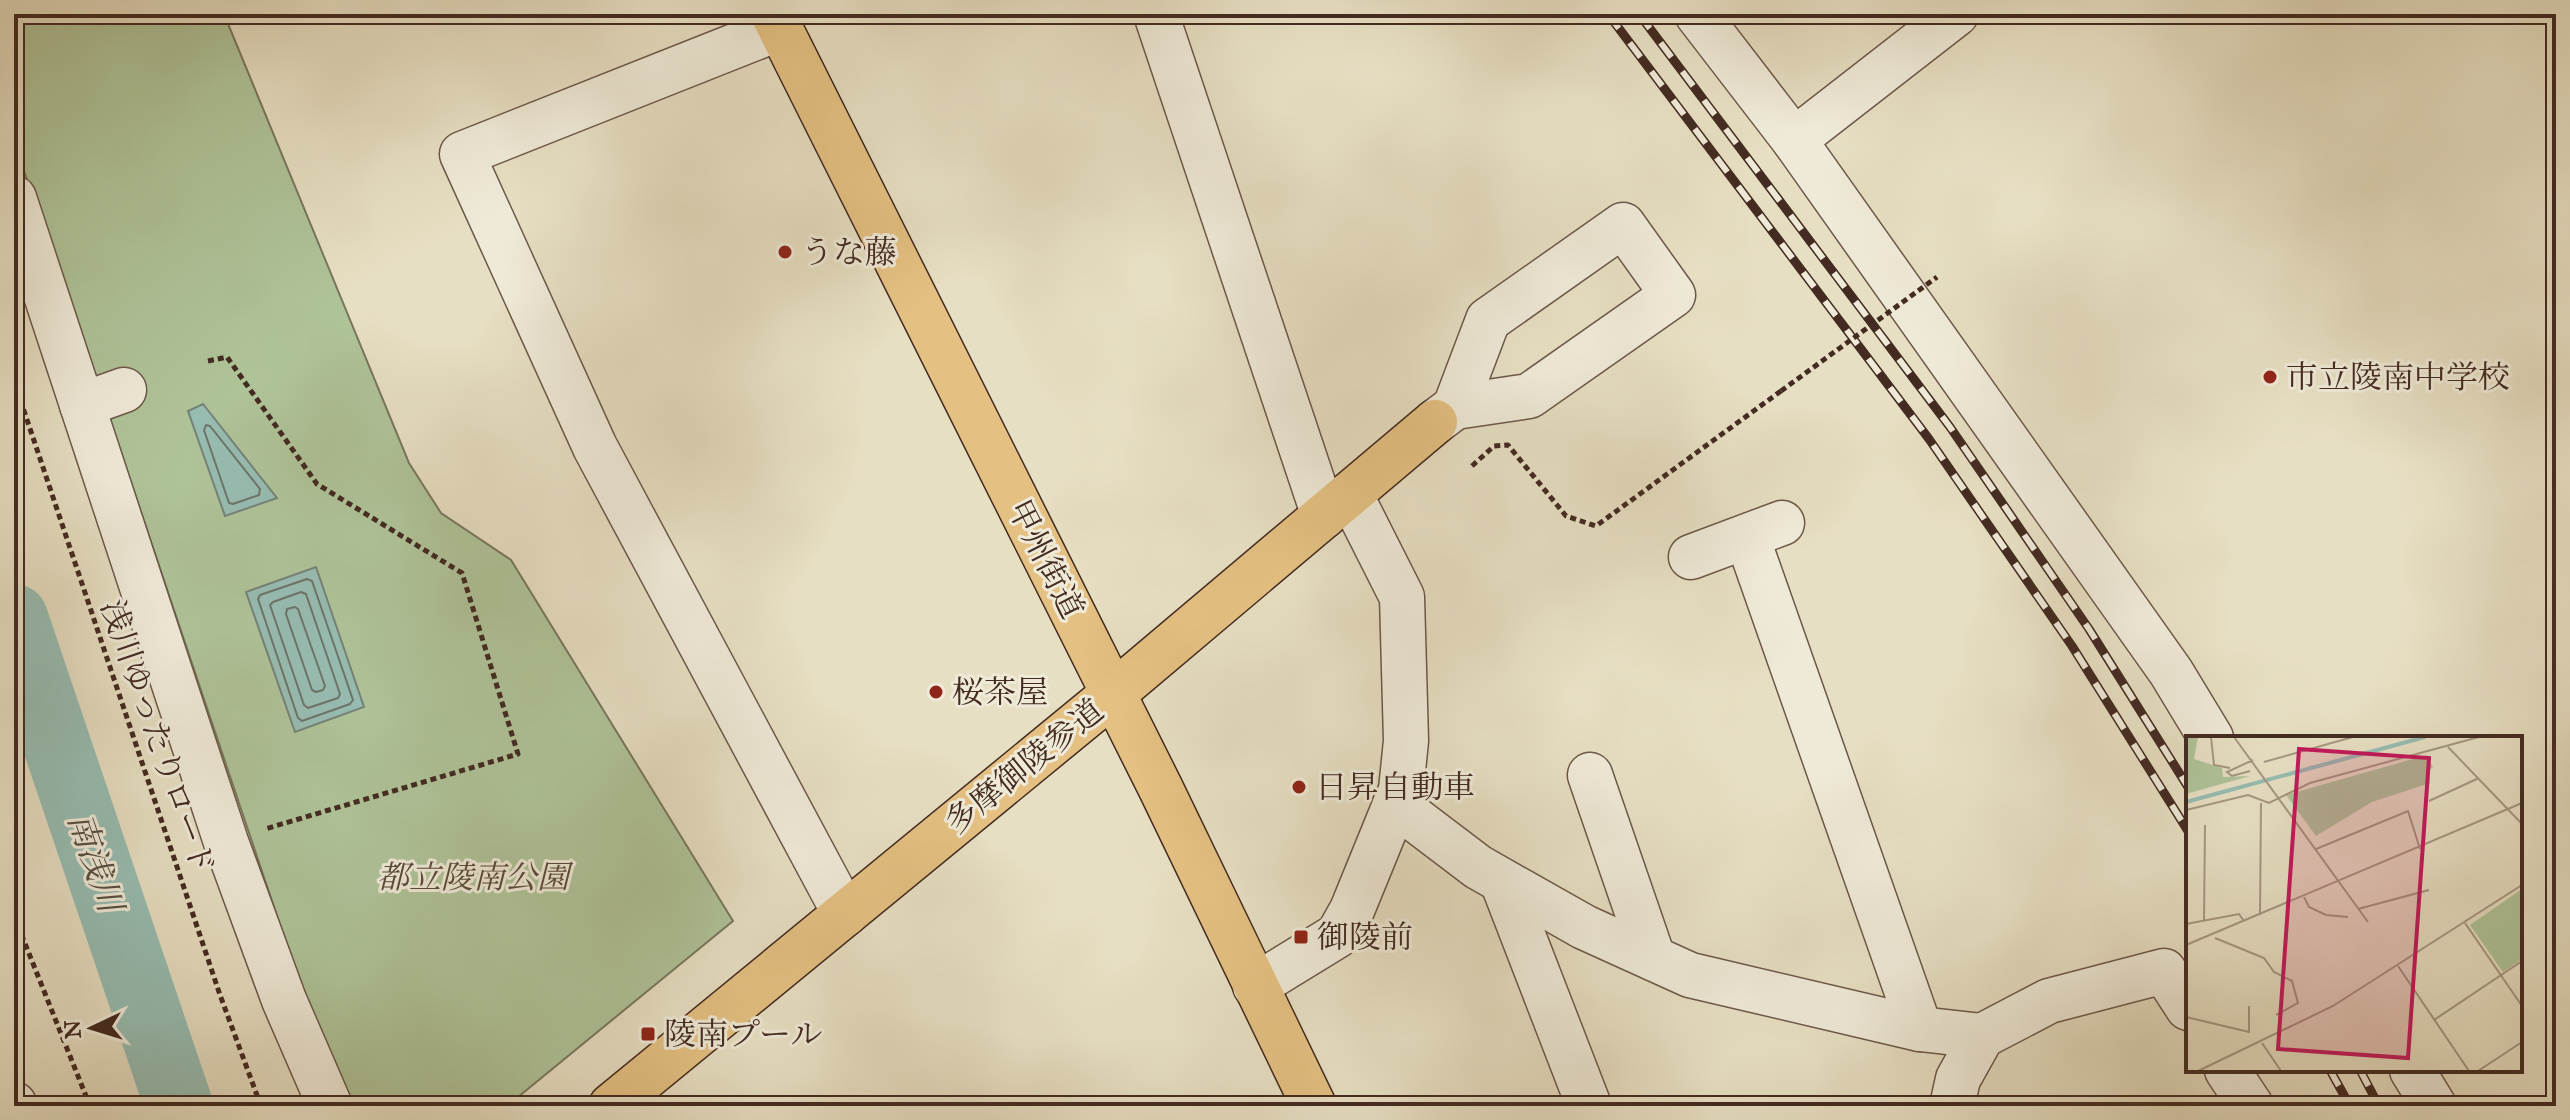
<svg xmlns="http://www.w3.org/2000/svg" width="2570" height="1120" viewBox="0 0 2570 1120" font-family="'IM FELL Great Primer','Noto Serif JP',serif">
  <rect width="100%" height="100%" fill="#e7dfc3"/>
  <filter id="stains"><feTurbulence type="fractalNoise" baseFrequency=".0025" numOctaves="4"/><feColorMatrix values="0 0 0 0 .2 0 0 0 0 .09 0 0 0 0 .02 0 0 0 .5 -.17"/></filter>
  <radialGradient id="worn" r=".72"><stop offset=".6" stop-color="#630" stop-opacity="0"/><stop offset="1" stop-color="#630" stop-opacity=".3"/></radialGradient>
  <polygon fill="#afc399" stroke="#79775d" stroke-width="2" points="14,14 224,14 409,463 441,513 511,560 733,921 507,1106 352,1106 315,1029 107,411 14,142"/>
  <g fill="#97bdb2" stroke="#758378" stroke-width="2">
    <polygon points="203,404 277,498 225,516 188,411"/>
    <polygon points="316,567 364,707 295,732 246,592"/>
  </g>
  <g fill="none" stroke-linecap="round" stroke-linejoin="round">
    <g stroke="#6d746a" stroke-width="2">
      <polygon points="206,425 210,426 260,489 259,495 233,504 229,503 204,430"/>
      <polygon points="307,579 312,581 353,700 350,704 302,721 298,718 258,599 260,595"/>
      <polygon points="301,592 306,594 340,694 338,698 308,708 304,705 270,605 273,602"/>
      <polygon points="295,607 298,609 325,686 323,690 316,692 312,690 286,614 287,609"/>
    </g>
    <polyline stroke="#97bdb2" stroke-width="68" points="14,618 179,1106"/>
    <g stroke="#6c584a" stroke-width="47">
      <g id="minor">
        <polyline points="1156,14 1324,516"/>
        <polyline points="1697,14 1794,140 2171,672 2211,738"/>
        <polyline points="780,28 462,154 595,447 845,914"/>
        <polyline points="1794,140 1956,14"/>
        <polyline points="14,198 226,842 284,1000 330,1106"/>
        <polyline points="82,405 124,390"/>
        <polyline points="1435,422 1455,407 1488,320 1623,225 1673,295 1529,396 1455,407"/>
        <polyline points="1747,537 1920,1029"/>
        <polyline points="1691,557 1782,523"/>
        <polyline points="1590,775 1653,958"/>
        <polyline points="1395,804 1478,867 1584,927 1690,975 1920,1029 1982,1036"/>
        <polyline points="1502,881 1589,1106"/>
        <polyline points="1255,986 1338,935 1352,910 1401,790 1406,741 1402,597 1350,494"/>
        <polyline points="2227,1070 2251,1106"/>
        <polyline points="2412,1070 2434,1106"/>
        <polyline points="14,1104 15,1106"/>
        <polyline points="1952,1106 1958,1079 1982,1036 2049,1001 2164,971 2188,1008"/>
      </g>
    </g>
    <g stroke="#432b21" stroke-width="47">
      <polyline id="major" points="611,1106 1114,693 1435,422"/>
    </g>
    <g stroke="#432b21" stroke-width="47">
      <polyline id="highway" points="773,14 1161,789 1314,1106"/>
    </g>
    <g stroke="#432b21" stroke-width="5" stroke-dasharray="6 4" stroke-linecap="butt">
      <polyline points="208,361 227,357 317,484 462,573 518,754 265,829"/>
      <polyline points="14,381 220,995 261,1106"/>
      <polyline points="1472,466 1494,446 1508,445 1566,516 1596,526 1781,391"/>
      <polyline points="14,916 90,1106"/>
    </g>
    <use href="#minor" stroke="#efead8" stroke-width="44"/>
    <use href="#major" stroke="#e4c082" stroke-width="44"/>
    <use href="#highway" stroke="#e4c082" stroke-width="44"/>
    <g stroke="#432b21" stroke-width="9">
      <g id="rail">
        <polyline points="1608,14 1929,439 2072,646 2188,831"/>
        <polyline points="1639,14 1950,427 2089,629 2188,787"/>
        <polyline points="2330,1070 2350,1106"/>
        <polyline points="2360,1070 2379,1106"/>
      </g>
    </g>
    <use href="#rail" stroke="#efead8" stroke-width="6" stroke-dasharray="18" stroke-linecap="butt"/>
    <polyline stroke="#432b21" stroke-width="5" stroke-dasharray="6 4" stroke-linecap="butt" points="1781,391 1937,277"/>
  </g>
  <g fill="#8f2418" stroke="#efead8" stroke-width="3">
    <circle cx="785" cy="252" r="8"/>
    <circle cx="2270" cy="377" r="8"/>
    <circle cx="936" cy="692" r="8"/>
    <circle cx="1299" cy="787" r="8"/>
    <rect x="1293" y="929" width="16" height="16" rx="4"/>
    <rect x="640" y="1026" width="16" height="16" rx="4"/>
  </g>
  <g text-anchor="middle" stroke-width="6" stroke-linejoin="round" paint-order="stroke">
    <g font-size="32" fill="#432b21" stroke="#efead8" text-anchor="start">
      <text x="801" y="263">うな藤</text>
      <text x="2286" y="388">市立陵南中学校</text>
      <text x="952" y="703">桜茶屋</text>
      <text x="1315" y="798">日昇自動車</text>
      <text x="1317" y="948">御陵前</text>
      <text x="664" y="1045">陵南プール</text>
    </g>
    <g font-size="32" fill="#432b21" stroke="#efead8">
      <text transform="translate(1046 559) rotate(63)" y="11">甲州街道</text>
      <text transform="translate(158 737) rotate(71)" y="11">浅川ゆったりロード</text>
      <text transform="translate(1024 766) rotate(-39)" y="11">多摩御陵参道</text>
    </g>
    <g font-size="32" font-style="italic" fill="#594939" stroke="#efead8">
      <text x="473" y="888">都立陵南公園</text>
    </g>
    <g font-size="34" font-style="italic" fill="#585045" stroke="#efead8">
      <text transform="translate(96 862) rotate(71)" y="12">南浅川</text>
    </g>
  </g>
  <g transform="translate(2186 736)">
    <rect width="336" height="336" fill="#e7dfc3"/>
    <path d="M 0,1 L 12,1 L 8,23 L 36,32 L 37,41 L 64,40 L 0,58 ZM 241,19 L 247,31 L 241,36 L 244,47 L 186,66 L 130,100 L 100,59 ZM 336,153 L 336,223 L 317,236 L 284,189 Z" fill="#afc399"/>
    <path fill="none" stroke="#97bdb2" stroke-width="4" d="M 0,66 L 239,1"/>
    <path fill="none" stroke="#a59782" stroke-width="2" d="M 25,1 L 28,29 L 44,32M 48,1 L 182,186M 262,11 L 336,88M 78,26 L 167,1M 64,35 L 46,40 L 41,36 L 67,24M 243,65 L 293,42M 0,74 L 62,59 L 83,67 L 124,47 L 293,1M 130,113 L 222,75 L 234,113M 118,161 L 123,171 L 140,179 L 162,181M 172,173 L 243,154M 74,179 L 75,67M 18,184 L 19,89M 279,187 L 336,270M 0,188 L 53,178 L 58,185M 29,202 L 78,222 L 88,236 L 106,245 L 112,267 L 90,279M 0,209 L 336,67M 212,230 L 283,335M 0,281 L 63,296 L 63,270M 248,284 L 336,225M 76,307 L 95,335M 12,335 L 147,270 L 336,149M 292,335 L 336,306"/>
    <path fill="#c2185b" fill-opacity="0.15" stroke="#c2185b" stroke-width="4" d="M 113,13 L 243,22 L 222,322 L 92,313 Z"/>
    <rect width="336" height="336" fill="none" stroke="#432b21" stroke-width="4"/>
  </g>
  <rect width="2570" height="1120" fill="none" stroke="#e7dfc3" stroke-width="48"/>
  <rect x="16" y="16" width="2538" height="1088" fill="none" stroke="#432b21" stroke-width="4"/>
  <rect x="24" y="24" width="2522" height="1072" fill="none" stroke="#432b21" stroke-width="2"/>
  <g transform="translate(92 1028) rotate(266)" stroke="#efead8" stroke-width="6" paint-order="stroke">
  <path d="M0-6L14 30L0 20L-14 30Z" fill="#432b21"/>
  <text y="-12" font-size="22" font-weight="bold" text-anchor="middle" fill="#432b21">N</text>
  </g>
  <rect width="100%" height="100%" filter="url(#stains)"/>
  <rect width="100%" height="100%" fill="url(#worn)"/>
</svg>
